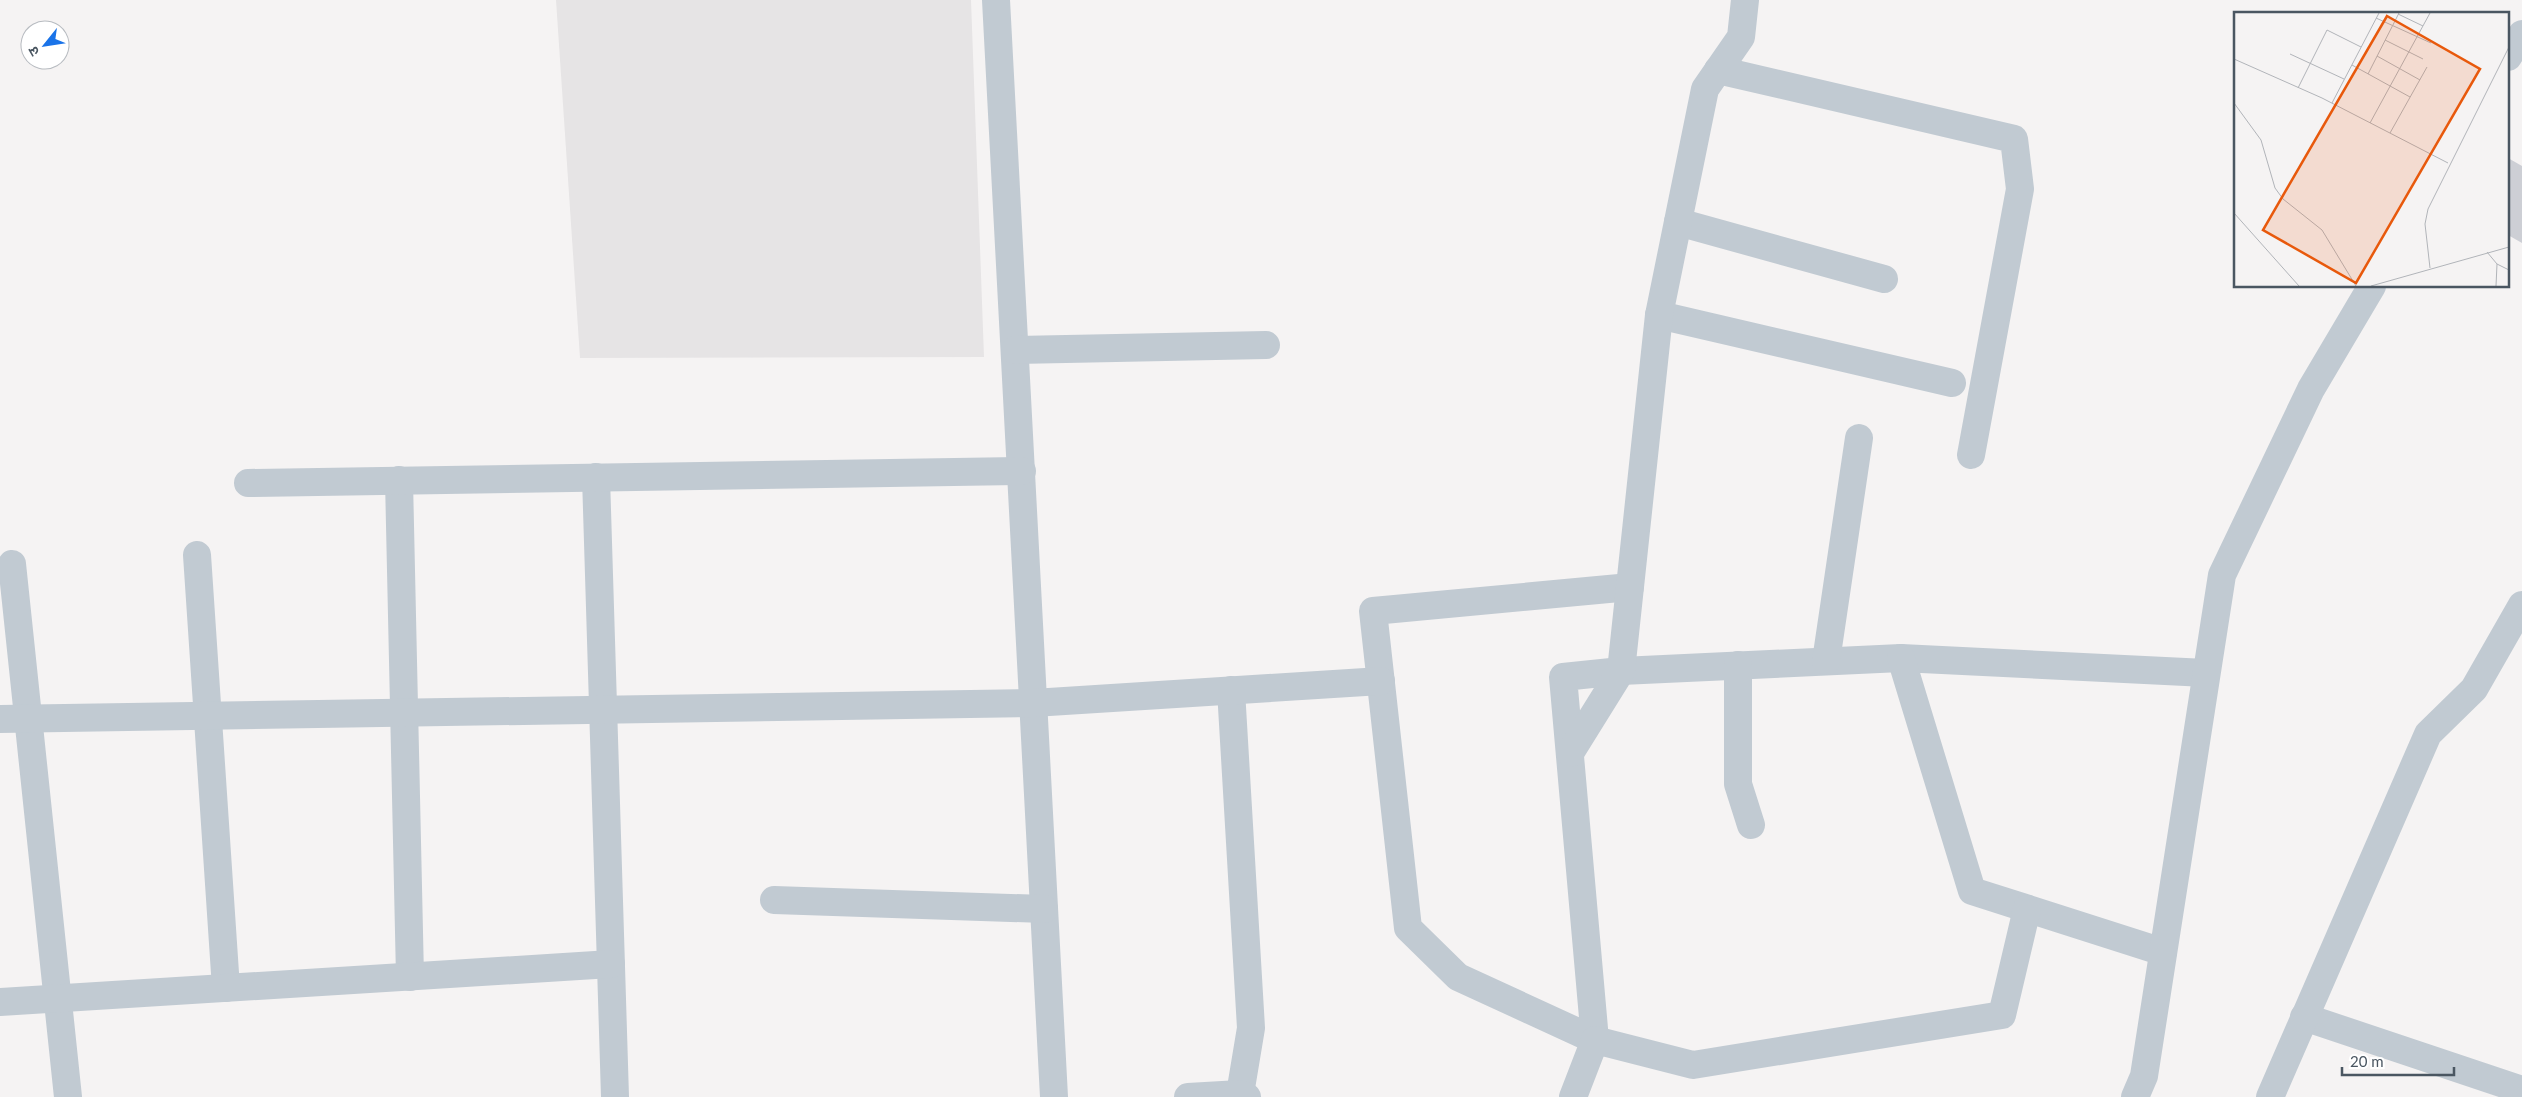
<svg xmlns="http://www.w3.org/2000/svg" width="2522" height="1097" viewBox="0 0 2522 1097" font-family="Lato,'Noto Sans Devanagari',sans-serif">
  <rect width="100%" height="100%" fill="#f5f3f3"/>
  <polygon fill="#e6e4e5" points="556,0 971,0 984,357 580,358"/>
  <polygon fill="#cdcfd5" points="2508,158 2522,166 2522,243 2508,235"/>
  <g fill="none" stroke-linecap="round" stroke-linejoin="round">
    <g stroke="#c1cad2" stroke-width="28">
      <polyline points="996,0 1054,1097"/>
      <polyline points="2508,57 2522,34"/>
      <polyline points="1718,70 2014,139 2020,189 1971,455"/>
      <polyline points="1678,222 1884,279"/>
      <polyline points="1659,315 1952,383"/>
      <polyline points="1015,350 1266,345"/>
      <polyline points="596,477 615,1097"/>
      <polyline points="399,480 410,977"/>
      <polyline points="248,483 1022,471"/>
      <polyline points="197,555 226,988"/>
      <polyline points="12,564 68,1097"/>
      <polyline points="1630,587 1373,611 1408,928 1458,977 1595,1040 1563,677 1621,671 1901,658 2206,673"/>
      <polyline points="1901,658 1972,891 2163,952"/>
      <polyline points="1826,661 1859,438"/>
      <polyline points="1738,665 1738,784 1751,825"/>
      <polyline points="1231,690 1251,1028 1240,1094"/>
      <polyline points="0,719 1033,703 1381,681"/>
      <polyline points="1570,753 1621,671 1659,315 1705,89 1741,37 1745,0"/>
      <polyline points="774,900 1044,909"/>
      <polyline points="0,1002 611,964"/>
      <polyline points="2304,1017 2522,1090"/>
      <polyline points="1188,1097 1240,1094 1247,1097"/>
      <polyline points="1573,1097 1595,1040 1693,1065 2002,1015 2027,909"/>
      <polyline points="2135,1097 2144,1076 2222,575 2311,389 2372,286"/>
      <polyline points="2270,1097 2428,734 2474,689 2522,605"/>
    </g>
  </g>
  <g transform="translate(2234 12)">
    <rect width="275" height="275" fill="#f5f3f3"/>
    <path fill="none" stroke="#b1b4b9" stroke-width="1" d="M 164,2 L 189,14M 142,6 L 197,31M 151,28 L 189,47M 56,42 L 110,67M 143,44 L 186,68M 0,47 L 88,86 L 214,151M 118,53 L 176,85M 134,62 L 165,1M 64,76 L 93,18 L 127,35M 0,91 L 27,128 L 41,176 L 49,187 L 88,218 L 122,274M 98,91 L 145,1M 136,111 L 196,1M 156,121 L 193,55M 0,201 L 65,274M 253,240 L 263,252 L 275,258M 196,256 L 191,212 L 194,197 L 275,35M 137,274 L 275,235M 262,274 L 263,252"/>
    <path fill="#e8590c" fill-opacity="0.15" stroke="#e8590c" stroke-width="2.5" d="M 153,4 L 246,57 L 122,271 L 29,218 Z"/>
    <rect width="275" height="275" fill="none" stroke="#4a5661" stroke-width="2.5"/>
  </g>
  <g transform="translate(45 45) rotate(240)"><circle r="24" fill="#ffffff" stroke="#b7bbc0"/>
  <path d="M0-4L9 19L0 12L-9 19Z" fill="#1a73e8"/>
  <text y="-8" font-size="14" font-weight="bold" text-anchor="middle" fill="#4a5661">उ</text>
  </g>
  <path d="M2342 1067v8h112v-8" fill="none" stroke="#4a5661" stroke-width="2.5"/>
  <text x="2350" y="1067" font-size="15" fill="#4a5661" stroke="#ffffff" stroke-width="4" paint-order="stroke">20 m</text>
</svg>
